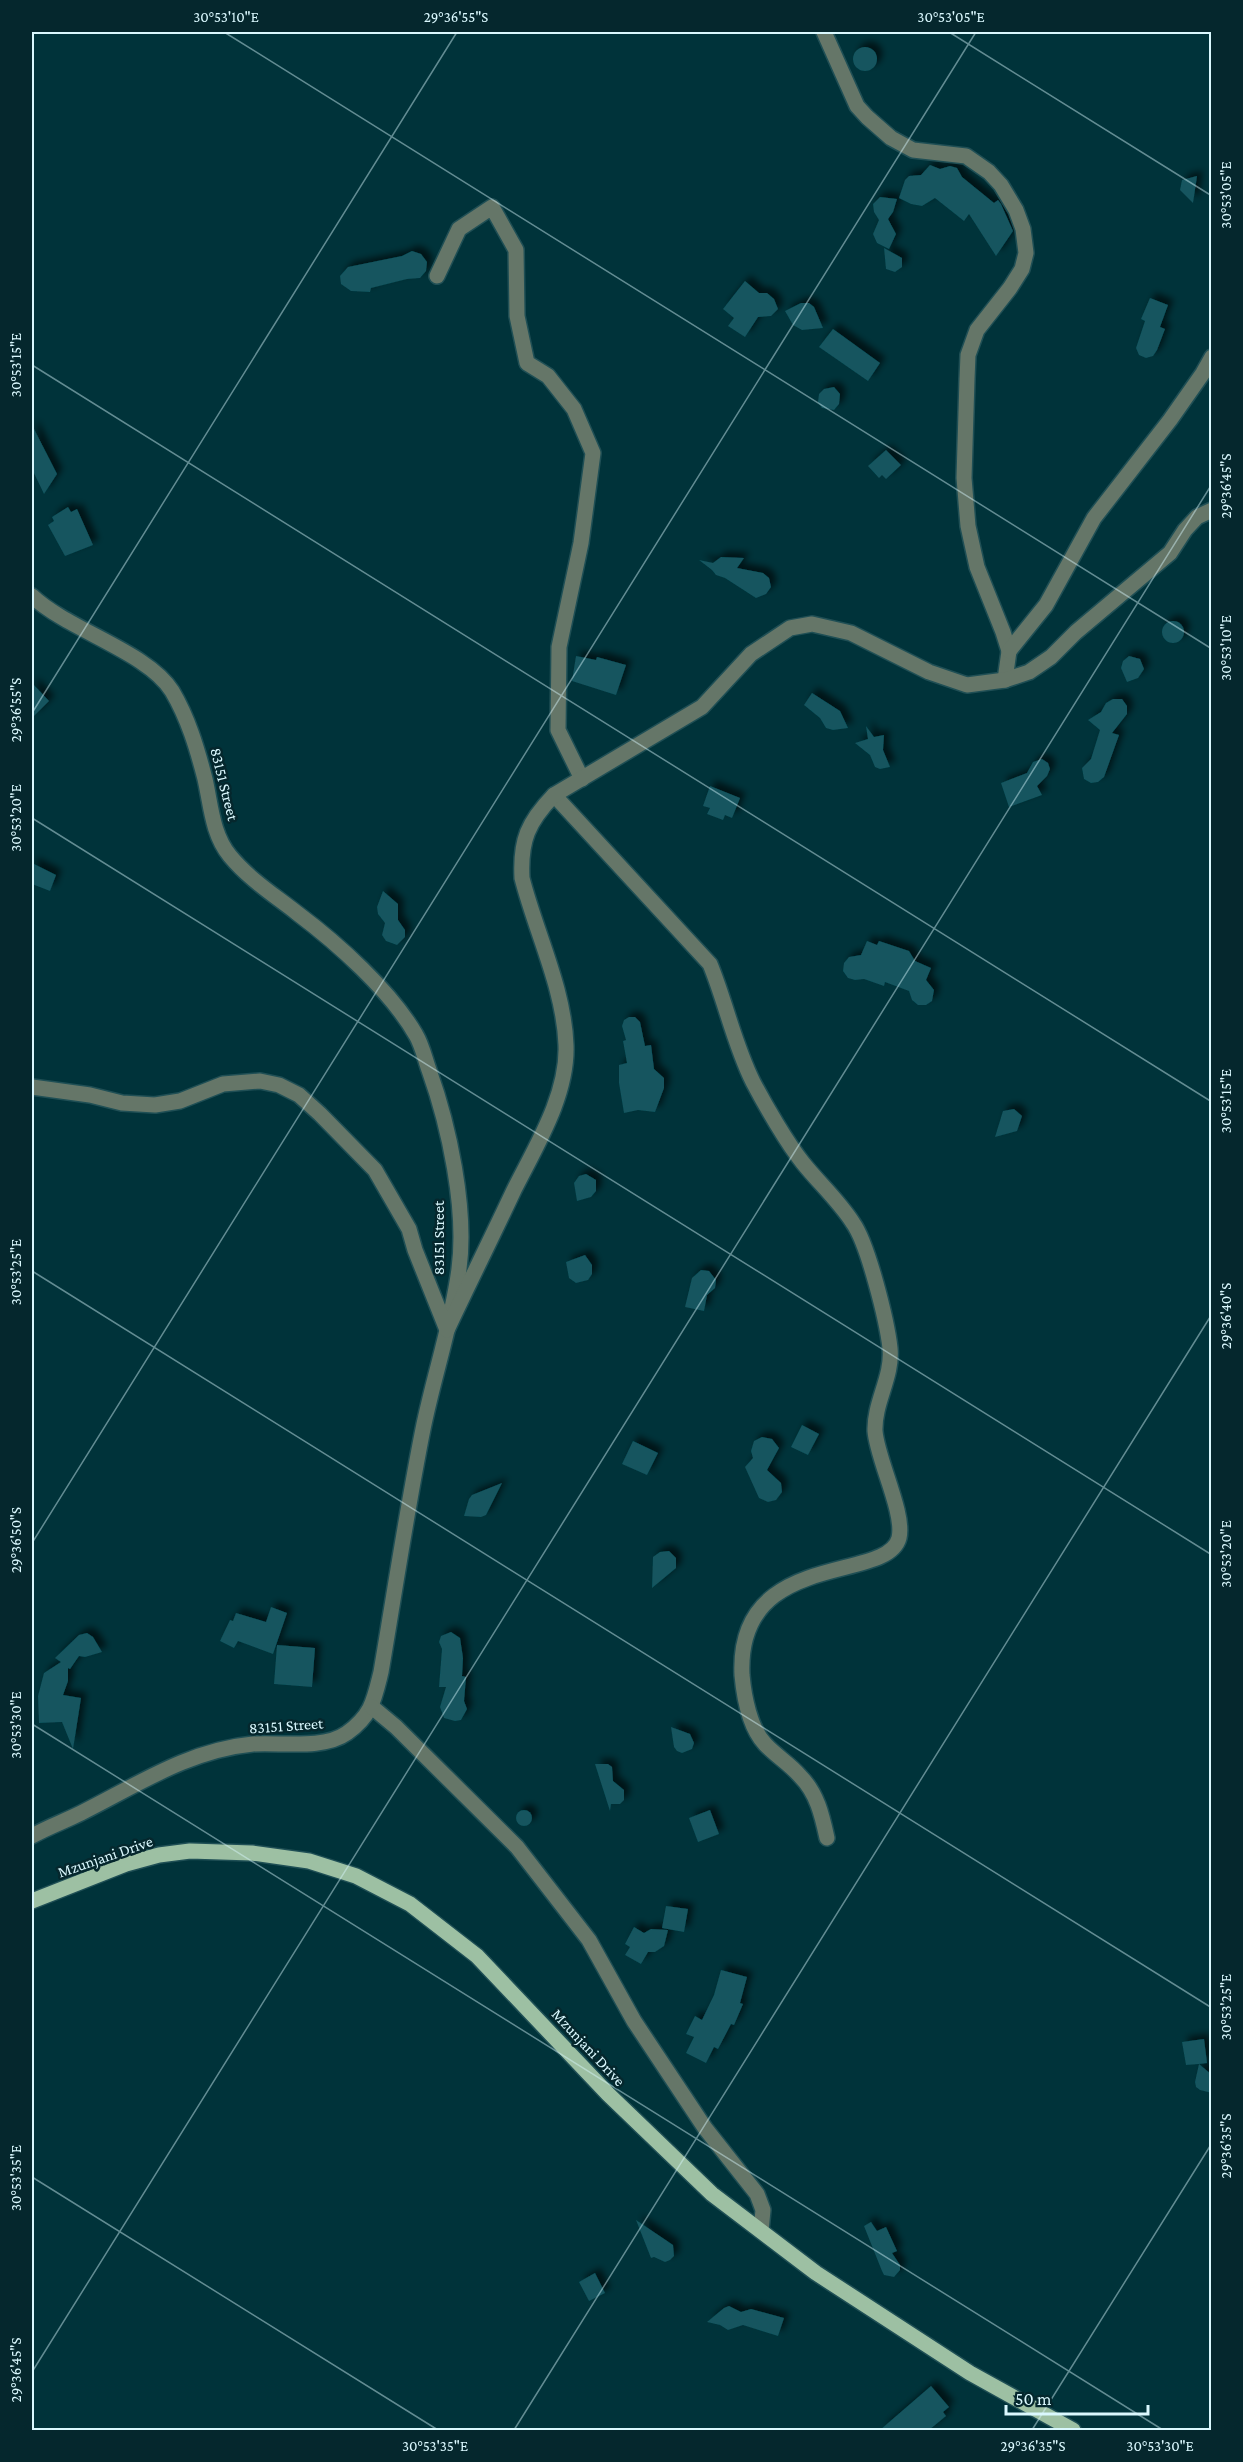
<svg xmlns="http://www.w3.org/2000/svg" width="1243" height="2462" viewBox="0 0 1243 2462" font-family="'Crimson Pro',serif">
  <defs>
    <filter id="shadow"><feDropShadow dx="5.5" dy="-5.5" stdDeviation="3" flood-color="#0009"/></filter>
  </defs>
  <rect width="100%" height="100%" fill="#00333a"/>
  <g fill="#13555f" filter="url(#shadow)">
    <circle cx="865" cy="59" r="12"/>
    <polygon points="930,165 940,169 950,166 957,168 962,177 994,203 998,200 1001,204 1013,231 996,256 969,214 964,221 935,198 922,206 911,204 899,198 905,180 909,176 921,175"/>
    <polygon points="1197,176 1193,203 1180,190 1182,180"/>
    <polygon points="880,197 897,199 893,212 888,219 896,234 889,249 877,243 873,234 879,220 874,212 873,204"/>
    <polygon points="884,248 902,258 902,267 895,272 886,269"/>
    <polygon points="412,251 421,254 427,262 426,271 420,278 407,279 371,288 370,292 351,291 341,284 340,276 348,267 402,256"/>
    <polygon points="745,281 759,293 767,293 774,299 778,309 771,316 758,317 745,337 728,326 734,318 723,309"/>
    <polygon points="1150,298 1168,305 1160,327 1165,329 1157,350 1153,356 1146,358 1139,355 1136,348 1145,321 1141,319"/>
    <polygon points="801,303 809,303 814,307 823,328 802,330 793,325 785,311"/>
    <polygon points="833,329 880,363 868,381 819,347"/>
    <polygon points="834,387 840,394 839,404 834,410 822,408 818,402 819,394 824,389"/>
    <polygon points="32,425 57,474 44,494 32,469"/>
    <polygon points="886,450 901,465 886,479 882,475 879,478 868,466"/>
    <polygon points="68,507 71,512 77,509 93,545 65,556 48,525 54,521 52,517"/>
    <polygon points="721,557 744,558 737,568 763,573 769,578 771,587 766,594 756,598 725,578 716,575 712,570 699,560 713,563"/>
    <circle cx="1173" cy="632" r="11"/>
    <polygon points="576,656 596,660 597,657 626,665 616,695 572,681"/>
    <polygon points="1129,656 1140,659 1144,669 1138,678 1127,682 1121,668 1123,661"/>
    <polygon points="32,683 49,701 32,718"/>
    <polygon points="812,693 840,711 848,728 833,730 826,728 820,718 804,705"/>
    <polygon points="1113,699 1122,699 1127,706 1127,714 1112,733 1119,735 1104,777 1098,782 1091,783 1084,779 1082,768 1091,759 1100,730 1088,720 1101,712 1106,703"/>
    <polygon points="866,726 874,737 884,735 883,750 890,767 880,769 875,767 870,755 855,743 868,739"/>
    <polygon points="1042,759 1048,763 1050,769 1047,776 1037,786 1042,795 1009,807 1001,783 1027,773 1033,762"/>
    <polygon points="710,786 740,798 732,818 725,815 723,820 707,814 710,808 703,806"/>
    <polygon points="32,863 56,875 50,891 32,884"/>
    <polygon points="383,891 398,904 398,920 405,930 405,937 397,945 386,941 382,935 385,923 378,914 377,907"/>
    <polygon points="867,941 877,945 879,941 909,951 915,961 931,968 926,980 934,990 932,1001 926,1005 918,1005 912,1000 909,991 885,982 884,986 864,979 855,980 848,978 843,971 844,963 849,957 861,955"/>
    <polygon points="629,1017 635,1017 640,1022 645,1046 651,1045 654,1069 664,1078 664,1088 655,1112 638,1110 624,1113 619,1083 619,1065 627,1063 623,1041 626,1040 622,1026 624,1020"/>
    <polygon points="1014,1109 1022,1116 1017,1131 995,1137 1003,1111"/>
    <polygon points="586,1174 596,1180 596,1191 591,1197 577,1201 574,1183 579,1176"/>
    <polygon points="585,1255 592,1265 592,1274 588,1280 576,1283 569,1278 566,1262"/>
    <polygon points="701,1270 709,1271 716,1280 715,1288 707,1295 704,1311 685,1307 692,1278"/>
    <polygon points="802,1425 819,1434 808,1455 791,1447"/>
    <polygon points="762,1437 772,1439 779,1448 767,1470 781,1483 782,1492 776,1500 768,1502 759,1498 745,1467 753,1458 751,1451 754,1441"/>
    <polygon points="633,1441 658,1453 647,1475 622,1464"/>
    <polygon points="502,1483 486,1515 481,1517 464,1516 469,1499 472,1495"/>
    <polygon points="669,1551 676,1558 676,1568 652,1588 653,1557 660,1552"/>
    <polygon points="271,1607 287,1613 273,1654 238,1641 234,1648 220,1641 230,1620 233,1621 236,1613 266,1622"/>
    <polygon points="451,1632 460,1638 463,1658 462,1676 466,1677 464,1701 467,1709 461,1720 455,1721 444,1718 440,1707 446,1687 439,1687 442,1649 439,1642 441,1636"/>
    <polygon points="87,1633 93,1637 102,1652 85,1657 79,1656 70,1669 68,1668 68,1681 63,1695 81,1698 73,1749 62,1722 39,1723 38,1696 44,1673 61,1662 55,1658 79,1635"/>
    <polygon points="277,1645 315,1648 312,1687 274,1684"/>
    <polygon points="671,1727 690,1734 694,1743 692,1749 682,1753 677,1751 674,1747"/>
    <polygon points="595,1764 608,1764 612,1767 613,1781 624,1790 624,1800 620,1804 611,1804 610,1811"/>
    <polygon points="710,1810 719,1834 698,1842 689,1818"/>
    <circle cx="524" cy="1818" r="8"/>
    <polygon points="666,1906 688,1909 684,1932 662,1928"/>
    <polygon points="634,1927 644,1933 651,1929 668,1930 664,1946 655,1952 648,1952 641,1964 625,1955 630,1947 625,1944"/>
    <polygon points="721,1970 747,1977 740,2003 743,2004 734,2025 731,2024 718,2049 714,2047 706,2063 686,2053 694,2037 686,2034 695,2016 702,2020 714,1995"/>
    <polygon points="1204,2039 1207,2063 1199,2064 1212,2075 1212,2093 1200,2090 1196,2087 1195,2082 1199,2064 1186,2065 1182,2042"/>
    <polygon points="636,2220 673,2245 674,2256 670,2260 665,2262 654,2257 651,2258"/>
    <polygon points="871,2222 877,2231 886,2227 897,2251 892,2253 900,2265 900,2270 894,2277 884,2275 882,2271 864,2226"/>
    <polygon points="595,2273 605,2293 589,2301 579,2282"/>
    <polygon points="729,2306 741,2312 751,2309 784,2318 778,2336 743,2325 728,2330 720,2325 707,2322 724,2308"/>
    <polygon points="931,2386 949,2407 943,2412 946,2416 929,2430 880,2430"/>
  </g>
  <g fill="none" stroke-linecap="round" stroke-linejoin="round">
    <g stroke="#1f4f55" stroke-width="18">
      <g id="minor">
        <polyline points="824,32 857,106 867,117 891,138 913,150 966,156 989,172 1001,185 1016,210 1023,229 1026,253 1022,269 1010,288 977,330 968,355 967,379 964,478 968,526 977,567 1003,632 1009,651 1005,680"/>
        <polyline points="437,276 459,229 492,207 516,250 517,316 527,363 548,376 574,409 593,453 581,543 559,647 558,730 582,779"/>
        <path d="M 32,596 C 68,630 148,652 172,691 C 188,718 197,748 205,779 C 211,805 212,834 230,856 C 249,879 274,895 297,913 C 337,943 391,991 416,1035 C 422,1045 425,1059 429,1070 C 449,1126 467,1209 459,1269 C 452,1323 434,1375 423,1429 C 407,1509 395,1590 381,1672 C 374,1700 372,1715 347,1733 C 323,1750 281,1742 253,1744 C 189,1750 137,1785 81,1813 C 65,1821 48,1827 32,1836"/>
        <polyline points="1009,651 1046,605 1094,518 1170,420 1203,373 1212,357"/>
        <path d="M 554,795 L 710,964 C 726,1003 734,1044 753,1082 C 765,1105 787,1143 803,1163 C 819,1183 839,1201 853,1223 C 868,1244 887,1321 890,1348 C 893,1377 874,1402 875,1431 C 877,1459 905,1513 899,1538 C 887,1584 736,1548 742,1675 C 744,1697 750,1728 765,1744 C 776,1756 790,1764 800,1776 C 817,1793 822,1815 827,1838"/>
        <path d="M 32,1087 L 90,1095 L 122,1103 L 155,1105 L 180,1101 L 223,1084 L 260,1081 L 279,1085 L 299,1095 L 320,1114 L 375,1170 L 409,1229 L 415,1250 L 447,1330 C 469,1283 492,1237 514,1190 C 536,1146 568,1095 566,1045 C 564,988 536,933 522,878 C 520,840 528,822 554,795 L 702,707 L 751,654 L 790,628 L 812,624 L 851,633 L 929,672 L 967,685 L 1005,680 L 1029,672 L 1051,657 L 1076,632 L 1170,553 L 1185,530 L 1197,517 L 1212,510"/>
        <polyline points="372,1707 396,1727 517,1847 589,1940 634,2021 705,2128 757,2194 763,2210 761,2231"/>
      </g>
    </g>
    <g stroke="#1f4f55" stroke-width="18">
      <polyline id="major" points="32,1901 126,1864 159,1855 190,1851 252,1853 309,1861 356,1876 410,1904 477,1956 608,2094 712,2194 816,2273 970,2373 1073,2430"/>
    </g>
    <use href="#minor" stroke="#657668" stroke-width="15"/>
    <use href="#major" stroke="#9dc0a3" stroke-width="15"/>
  </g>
  <path fill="none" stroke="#daf8fe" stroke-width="1.5" stroke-opacity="0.45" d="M 224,32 L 1212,649M 949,32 L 1212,196M 32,365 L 1212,1102M 32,713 L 457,32M 32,818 L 1212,1555M 32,1271 L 1212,2008M 32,1543 L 976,32M 32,1724 L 1163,2430M 32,2177 L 438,2430M 32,2372 L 1212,484M 514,2430 L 1212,1314M 1032,2430 L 1212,2143"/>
  <g text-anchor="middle" stroke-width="5" stroke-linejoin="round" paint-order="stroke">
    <g font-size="16" fill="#daf8fe" stroke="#05272d">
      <text transform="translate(225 784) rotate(76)" y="6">83151 Street</text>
      <text transform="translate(438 1238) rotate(-90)" y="6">83151 Street</text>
      <text transform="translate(286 1725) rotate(-4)" y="6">83151 Street</text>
      <text transform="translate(105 1856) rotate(-19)" y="6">Mzunjani Drive</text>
      <text transform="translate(589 2047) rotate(47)" y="6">Mzunjani Drive</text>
    </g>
  </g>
  <rect width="1243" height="2462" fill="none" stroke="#05272d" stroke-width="66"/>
  <path d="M1006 2405v9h142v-9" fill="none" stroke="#daf8fe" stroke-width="3"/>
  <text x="1015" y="2405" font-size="18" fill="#daf8fe" stroke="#05272d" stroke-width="4.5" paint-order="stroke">50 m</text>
  <rect x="33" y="33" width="1177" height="2396" fill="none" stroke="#daf8fe" stroke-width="2"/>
  <g font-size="15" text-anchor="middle" fill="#daf8fe">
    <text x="226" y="22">30°53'10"E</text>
    <text x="456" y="22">29°36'55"S</text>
    <text x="951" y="22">30°53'05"E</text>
    <text transform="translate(1226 195) rotate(-90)" y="5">30°53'05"E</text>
    <text transform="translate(16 365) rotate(-90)" y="5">30°53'15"E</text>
    <text transform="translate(1226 486) rotate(-90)" y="5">29°36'45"S</text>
    <text transform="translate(1226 648) rotate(-90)" y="5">30°53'10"E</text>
    <text transform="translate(16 710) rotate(-90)" y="5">29°36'55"S</text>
    <text transform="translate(16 818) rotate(-90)" y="5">30°53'20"E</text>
    <text transform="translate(1226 1101) rotate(-90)" y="5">30°53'15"E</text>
    <text transform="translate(16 1272) rotate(-90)" y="5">30°53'25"E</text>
    <text transform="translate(1226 1316) rotate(-90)" y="5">29°36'40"S</text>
    <text transform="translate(16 1540) rotate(-90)" y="5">29°36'50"S</text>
    <text transform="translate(1226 1554) rotate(-90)" y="5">30°53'20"E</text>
    <text transform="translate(16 1725) rotate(-90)" y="5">30°53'30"E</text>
    <text transform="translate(1226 2007) rotate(-90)" y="5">30°53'25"E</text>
    <text transform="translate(1226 2146) rotate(-90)" y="5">29°36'35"S</text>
    <text transform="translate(16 2178) rotate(-90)" y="5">30°53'35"E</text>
    <text transform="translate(16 2370) rotate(-90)" y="5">29°36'45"S</text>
    <text x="435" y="2451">30°53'35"E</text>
    <text x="1033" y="2451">29°36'35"S</text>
    <text x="1160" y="2451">30°53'30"E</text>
  </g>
</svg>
